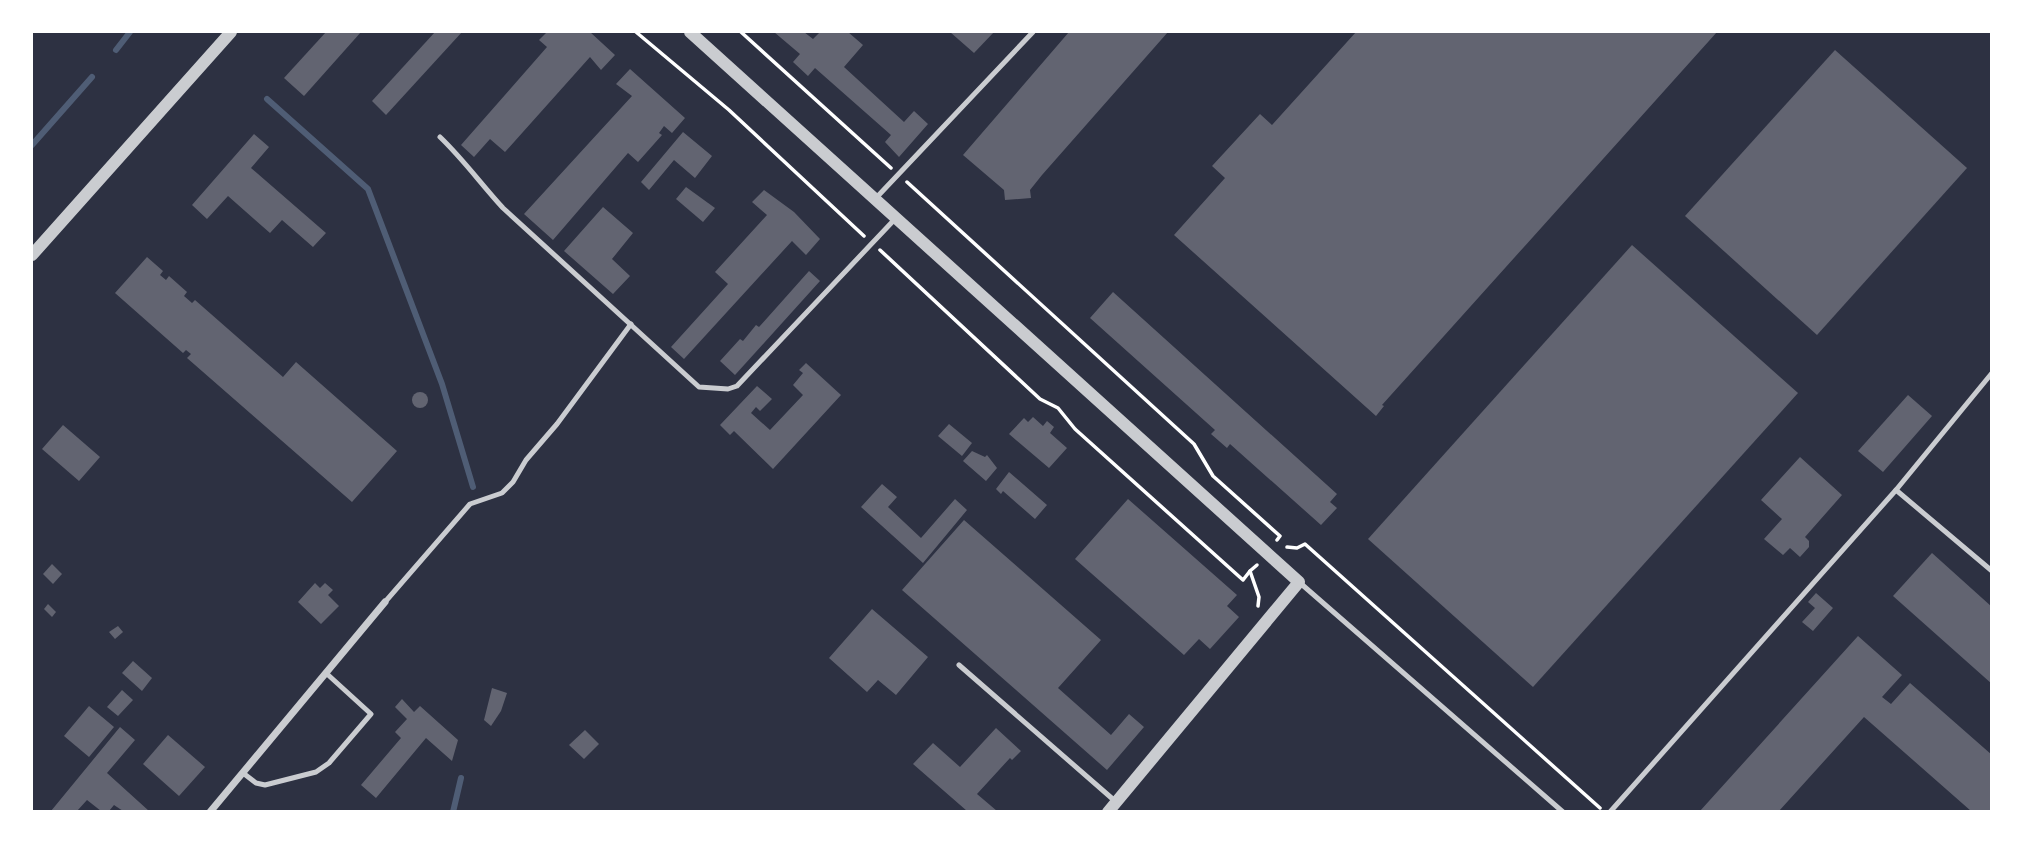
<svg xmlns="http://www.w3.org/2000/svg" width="2023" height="843" viewBox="0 0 2023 843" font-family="'Work Sans',sans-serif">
  <rect width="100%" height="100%" fill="#2d3142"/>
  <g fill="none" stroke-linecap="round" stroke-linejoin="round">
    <g stroke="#4f5d75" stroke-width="6">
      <polyline points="116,50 130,32"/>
      <polyline points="267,99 368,189 442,384 473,487"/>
      <polyline points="32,145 92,77"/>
      <polyline points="453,812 461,778"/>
    </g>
  </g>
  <g fill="#626471">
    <polygon points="326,32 361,32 304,96 284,78"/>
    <polygon points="435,32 462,32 386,115 372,101"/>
    <polygon points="547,32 590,32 615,55 601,70 590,57 505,152 490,139 474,157 461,145 547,47 539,40"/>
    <polygon points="774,32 804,32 813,39 820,32 848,32 863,45 844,67 904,122 914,111 928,124 899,157 885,142 891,135 815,68 808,76 793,62 800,54"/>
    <polygon points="950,32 994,32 974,53"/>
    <polygon points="1069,32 1168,32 1042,175 1030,190 1031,198 1005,200 1004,190 963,155"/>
    <polygon points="1356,32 1717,32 1382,405 1384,406 1376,416 1174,235 1225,178 1212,166 1260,114 1272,125"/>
    <polygon points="1835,50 1967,168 1817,335 1685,216"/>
    <polygon points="630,69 685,118 672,133 664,126 659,133 662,135 638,162 628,153 553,240 524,214 632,96 616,84"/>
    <polygon points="683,132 712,156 695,178 674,160 649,190 641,182"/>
    <polygon points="254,134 269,147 251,168 326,233 313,247 282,220 270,233 228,196 207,219 192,205"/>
    <polygon points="686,187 715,208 703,222 676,199"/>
    <polygon points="764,190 794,212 820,239 806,255 792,241 684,359 671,347 728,284 715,272 767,215 752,202"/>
    <polygon points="603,207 633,233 612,259 630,276 613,294 564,251"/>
    <polygon points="1632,245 1798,393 1533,687 1368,539"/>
    <polygon points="147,257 163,271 160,275 166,280 169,276 187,292 184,296 192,303 195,300 283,377 296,362 397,451 352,502 187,358 191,354 186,350 183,353 115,293"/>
    <polygon points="809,271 820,281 735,375 720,361 740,339 743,341 756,325 759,327"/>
    <polygon points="1113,292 1337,494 1330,502 1337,508 1321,525 1230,444 1227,448 1211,434 1215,430 1090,318"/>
    <polygon points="806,363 841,395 773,469 734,431 730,435 720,425 757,386 772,399 760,411 756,407 751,413 770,430 803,395 793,385 803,373 799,370"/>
    <circle cx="420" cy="400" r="8"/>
    <polygon points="1908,395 1932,416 1883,472 1858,451"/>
    <polygon points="1033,417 1043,426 1047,421 1054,427 1050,433 1067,448 1049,468 1009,434 1024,418 1028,422"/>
    <polygon points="949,424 972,443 962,456 938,436"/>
    <polygon points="63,425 100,457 79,481 42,449"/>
    <polygon points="972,451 985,457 987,455 997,468 986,481 963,461"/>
    <polygon points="1800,457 1842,495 1805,537 1809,541 1809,547 1800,557 1790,548 1783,555 1764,539 1782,519 1761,500"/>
    <polygon points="1009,472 1047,505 1035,519 1003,491 1001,494 996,489"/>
    <polygon points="882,484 897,497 888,507 921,538 955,499 967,510 923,563 861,507"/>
    <polygon points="1128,499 1237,595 1227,606 1239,617 1210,649 1199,639 1184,655 1075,559"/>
    <polygon points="964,520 1101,640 1058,688 1111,735 1129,714 1144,727 1107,770 902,590"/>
    <polygon points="1932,553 1992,607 1992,684 1893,596"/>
    <polygon points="52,564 62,574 53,584 43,574"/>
    <polygon points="315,583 320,588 325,583 333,590 328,595 339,606 321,624 298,602"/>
    <polygon points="1816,593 1833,608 1813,631 1802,622 1815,608 1808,602"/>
    <polygon points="48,604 56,612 52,617 44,609"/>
    <polygon points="872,609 928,657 896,695 878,680 867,692 829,658"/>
    <polygon points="118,626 123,632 115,639 109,632"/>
    <polygon points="1858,636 1902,675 1882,697 1891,704 1910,683 1992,755 1992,811 1971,811 1864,717 1779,811 1700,811"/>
    <polygon points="133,661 152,678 142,691 122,673"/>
    <polygon points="492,688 507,693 501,711 491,726 484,720"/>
    <polygon points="122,690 133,700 118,716 107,707"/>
    <polygon points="402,699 414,712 420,706 458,740 452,761 426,738 376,798 361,785 401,738 395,732 407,719 395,707"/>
    <polygon points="89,706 114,727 89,757 64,736"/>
    <polygon points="120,727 135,740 107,773 149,811 123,811 114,805 109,811 101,811 87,800 77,811 51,811"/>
    <polygon points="996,728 1021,751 1012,760 1010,758 977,794 997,811 967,811 913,764 933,743 960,767"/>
    <polygon points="585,730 599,744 584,759 569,745"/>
    <polygon points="168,735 205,767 179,796 143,764"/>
  </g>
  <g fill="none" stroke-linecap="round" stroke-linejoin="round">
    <g stroke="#fff" stroke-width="3.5">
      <polyline points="636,32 729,110 864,236"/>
      <polyline points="741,32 891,168"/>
      <polyline points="907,182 1194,444 1213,476 1280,536 1277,540"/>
      <polyline points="880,250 1040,399 1058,408 1075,429 1243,580 1250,571"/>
      <polyline points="1287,547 1297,548 1305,544 1600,808"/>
      <polyline points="1257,565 1250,571 1259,597 1258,606"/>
    </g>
    <g stroke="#caccd0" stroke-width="5">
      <path d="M 440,137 C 463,159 481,184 503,208 L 699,387 L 728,389 L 737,386 L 895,219"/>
      <polyline points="876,198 1033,32"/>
      <polyline points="1896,490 1992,571"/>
      <polyline points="1299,582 1563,812"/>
      <polyline points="385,602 470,504 502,493 513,482 526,460 557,424 631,324"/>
      <polyline points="959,665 1115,801"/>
      <polyline points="243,773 256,783 265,785 316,772 329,763 371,714 326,673"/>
      <polyline points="1610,812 1896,490 1992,373"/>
    </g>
    <polyline stroke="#caccd0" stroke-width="7" points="210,812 385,602"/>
    <g stroke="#caccd0" stroke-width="12">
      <polyline points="690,32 1299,582 1108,812"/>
      <polyline points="32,255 231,32"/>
    </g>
  </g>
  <rect width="2023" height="843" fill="none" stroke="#ffffff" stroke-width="66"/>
</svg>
